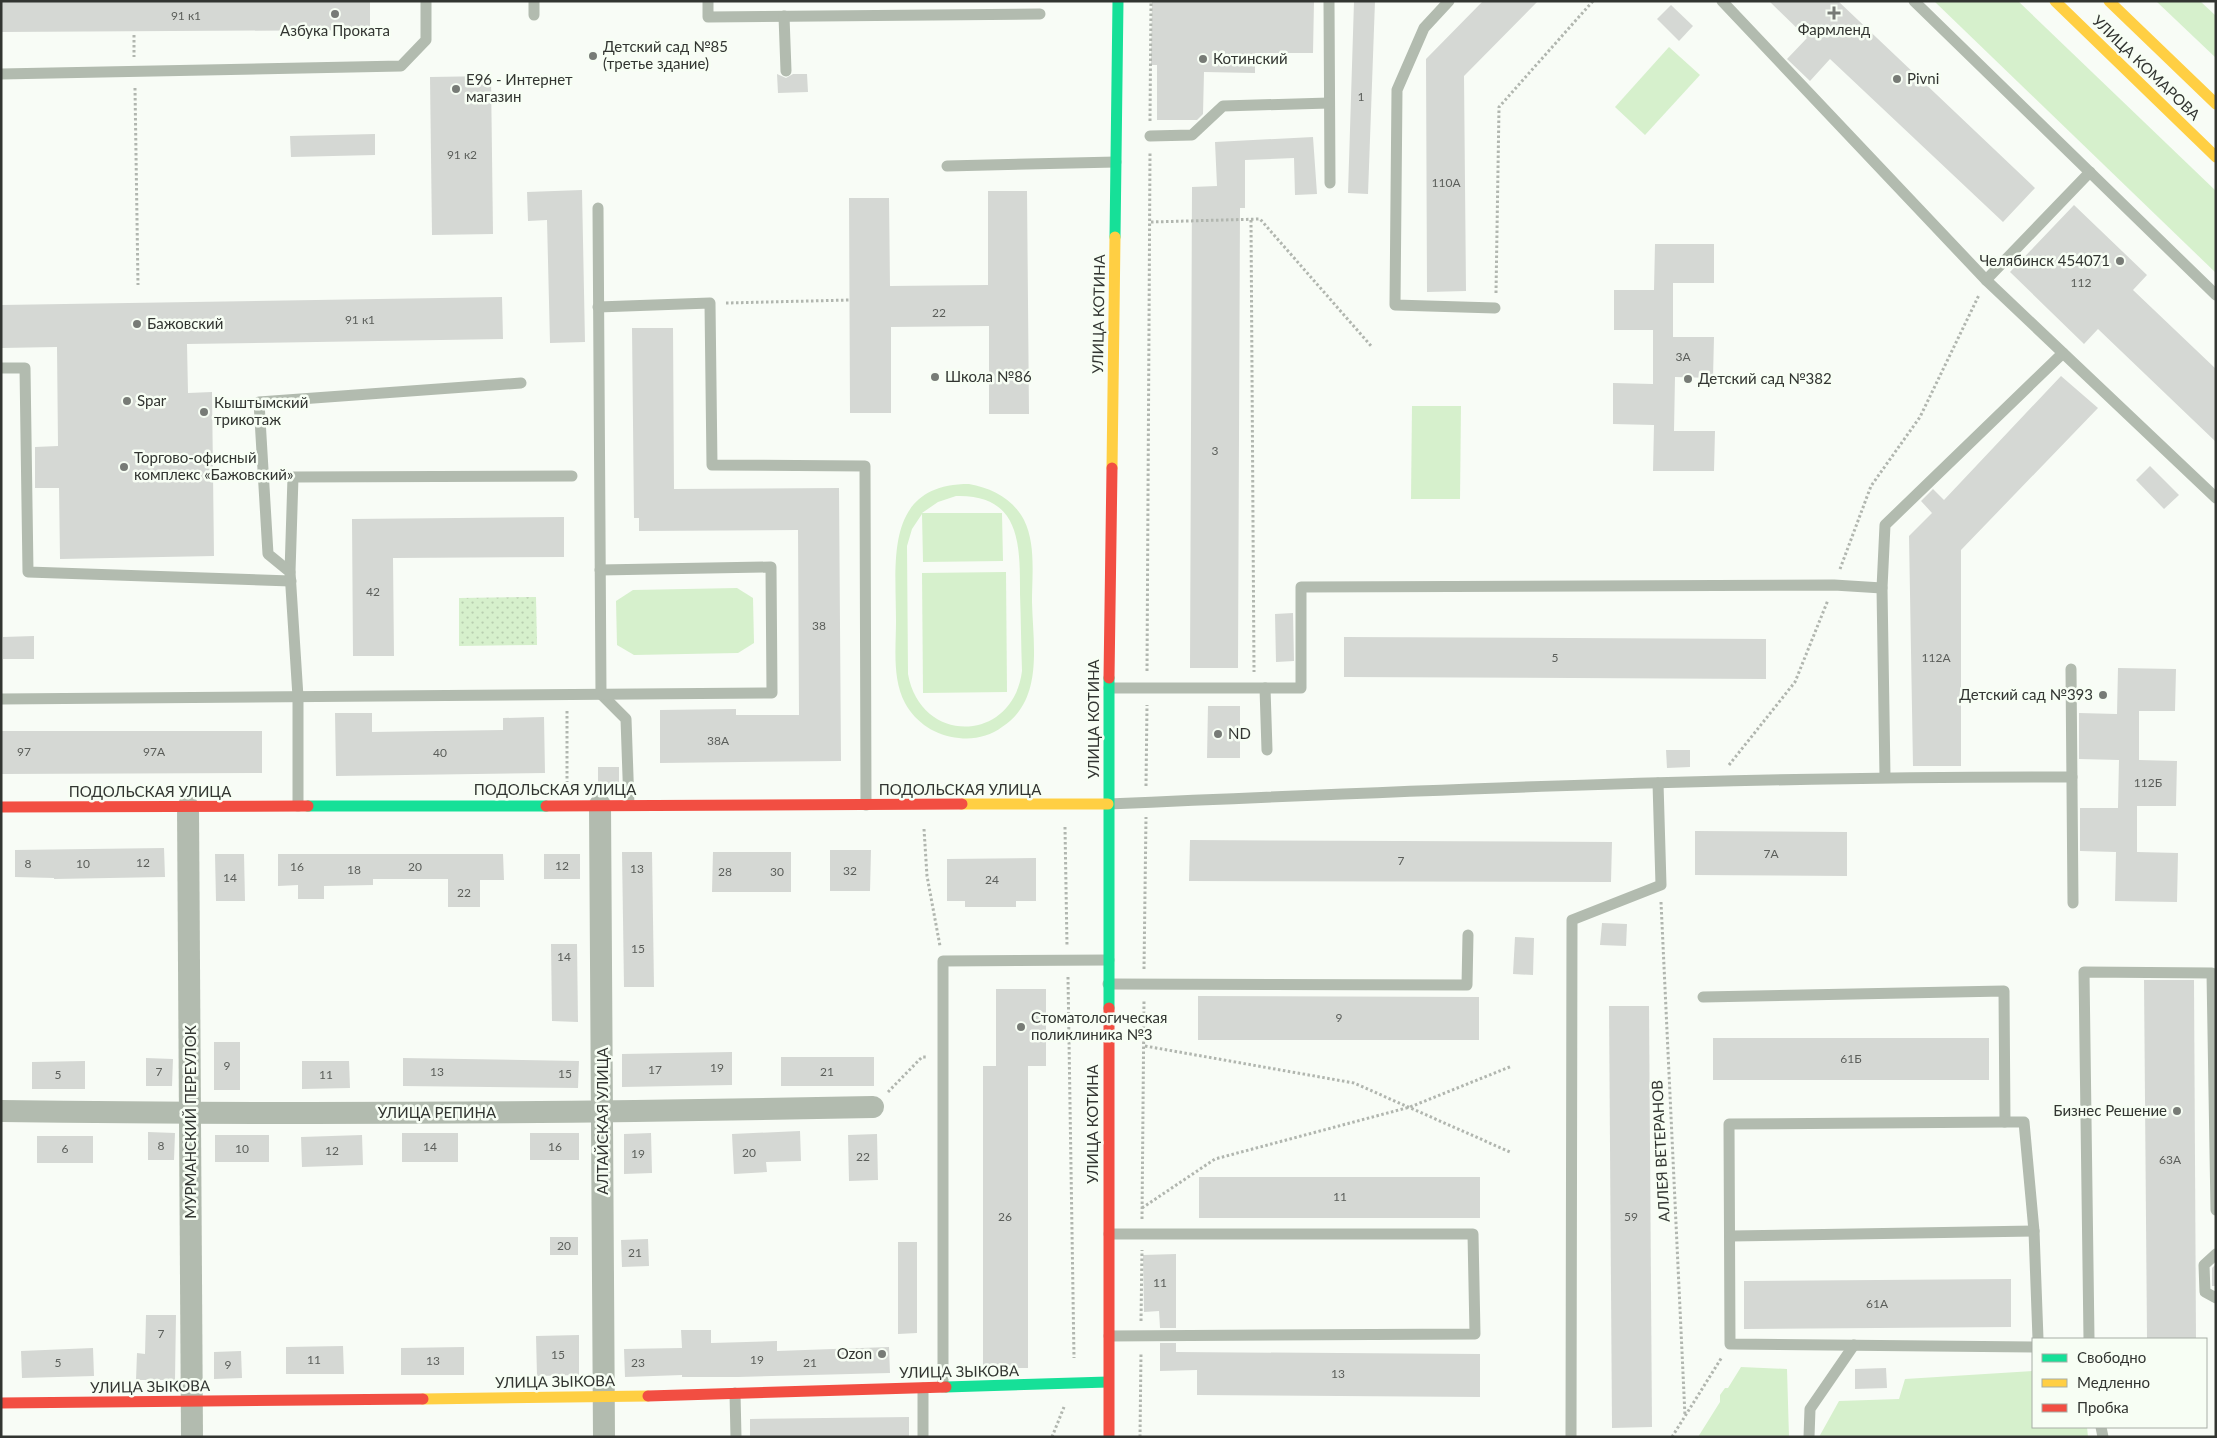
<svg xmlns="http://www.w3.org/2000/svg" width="2217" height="1438" viewBox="0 0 2217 1438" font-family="Lato,sans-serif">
  <defs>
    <pattern id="park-dots" width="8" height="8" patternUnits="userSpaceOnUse" patternTransform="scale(1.25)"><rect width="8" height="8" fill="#d6f0cc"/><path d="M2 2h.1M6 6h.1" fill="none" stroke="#b8ceb0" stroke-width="1.8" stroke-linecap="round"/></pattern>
  </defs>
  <rect width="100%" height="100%" fill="#f8fcf6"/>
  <g fill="#d6f0cc" fill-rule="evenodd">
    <polygon points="1934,1 2018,1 2216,191 2216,273"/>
    <polygon points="2156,1 2200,1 2216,16 2216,58"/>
    <polygon points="1669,47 1700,75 1645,135 1615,107"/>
    <polygon points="1412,406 1461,406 1460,499 1411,499"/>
    <path d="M 969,484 C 992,488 1013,499 1024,520 C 1036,544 1032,575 1032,602 C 1033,645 1044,700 1002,727 C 990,736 974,740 959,738 C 936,736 916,723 905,703 C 892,679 896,647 896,621 C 896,561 884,484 969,484 ZM 956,496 C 1021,494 1020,545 1020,594 C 1021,620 1021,645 1022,671 C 1013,743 921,746 908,674 L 907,546 L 912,529 L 922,514 L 923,562 L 1003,561 L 1002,513 L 922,513 L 938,502 Z"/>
    <polygon points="1006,572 1007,692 923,693 922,573"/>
    <polygon points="737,588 753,598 754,643 738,653 634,655 617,645 616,601 633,590"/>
    <polygon points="1741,1367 1787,1369 1789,1437 1698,1437 1720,1402 1720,1395 1725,1388 1728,1388"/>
    <polygon points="2033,1371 2033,1427 2087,1427 2088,1437 1819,1437 1839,1401 1899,1399 1905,1379"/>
  </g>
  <polygon fill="url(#park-dots)" points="536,597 537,645 459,646 459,598"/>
  <g fill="#d5d8d4">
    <polygon points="1,1 370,1 370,30 1,32"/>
    <polygon points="1152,1 1314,1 1313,53 1255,53 1255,73 1204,72 1203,114 1197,120 1157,120 1157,65 1151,65"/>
    <polygon points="1354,1 1375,1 1368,194 1348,193"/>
    <polygon points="1483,1 1538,1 1464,76 1466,291 1427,292 1426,59"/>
    <polygon points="1769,1 1838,1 2035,188 2003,222 1830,59 1810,81 1787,59 1807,38"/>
    <polygon points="1671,5 1693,26 1679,41 1657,19"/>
    <polygon points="777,74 786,78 793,74 807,74 808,92 778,93"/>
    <polygon points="491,76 493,234 432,235 430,77"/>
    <polygon points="375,134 375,155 291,157 290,136"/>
    <polygon points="1313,137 1317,194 1295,195 1294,158 1245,160 1245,208 1240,208 1238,668 1190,668 1192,187 1217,186 1215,142"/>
    <polygon points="582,190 585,342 550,343 547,220 528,221 527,192"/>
    <polygon points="988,191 1027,191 1029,414 989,414 989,326 891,327 891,413 850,413 849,198 889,198 890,286 988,285"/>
    <polygon points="2074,205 2147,275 2133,290 2216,369 2216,442 2098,329 2084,344 2010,272"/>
    <polygon points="1655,244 1714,244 1714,283 1673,283 1673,337 1714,337 1713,378 1675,377 1674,431 1715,431 1714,471 1653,471 1654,425 1613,424 1613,383 1653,384 1653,330 1614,330 1614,290 1654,290"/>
    <polygon points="502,297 503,339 187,344 188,393 212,392 214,556 60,559 59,488 35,488 35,447 58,446 57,347 1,348 1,305"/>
    <polygon points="632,328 673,328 674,489 839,488 841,761 660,763 660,710 736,709 736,715 799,715 798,530 639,531 639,518 634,518"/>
    <polygon points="2061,376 2098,408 1961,550 1961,766 1913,766 1909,536 1932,513 1921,501 1933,489 1944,500"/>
    <polygon points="2150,466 2179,495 2164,509 2136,480"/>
    <polygon points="564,517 564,557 393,558 394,656 353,656 352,519"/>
    <polygon points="1293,613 1294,661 1276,662 1275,614"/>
    <polygon points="34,636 34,659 3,659 3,637"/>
    <polygon points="1344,637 1766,639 1766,679 1344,677"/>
    <polygon points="2118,668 2176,669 2175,711 2139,711 2139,760 2177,761 2176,806 2137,806 2137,852 2178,853 2177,902 2115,901 2116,852 2080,851 2080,808 2118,808 2119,760 2079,759 2079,713 2117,714"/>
    <polygon points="1208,706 1240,706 1240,758 1207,758"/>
    <polygon points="335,713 372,713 372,732 503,730 503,718 544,717 545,773 336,776"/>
    <polygon points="1,731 262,731 262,773 1,774"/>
    <polygon points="1666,750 1690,750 1690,767 1667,768"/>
    <rect x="598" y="767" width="21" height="18"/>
    <polygon points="1695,831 1847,832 1847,876 1695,875"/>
    <polygon points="1190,840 1612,842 1611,882 1189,881"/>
    <polygon points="164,848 165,877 54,879 54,878 15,877 15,850"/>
    <polygon points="830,850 871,850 870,891 830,891"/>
    <polygon points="622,852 652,852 654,987 624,987"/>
    <polygon points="713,852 791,852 791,892 712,892"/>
    <polygon points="215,854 244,854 245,901 216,901"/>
    <polygon points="278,854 503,854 504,880 480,880 480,907 448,907 448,879 373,879 373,885 324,886 324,899 298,899 298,885 278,886"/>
    <rect x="544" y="854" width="36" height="25"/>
    <polygon points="1036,858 1036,901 1016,901 1016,907 965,907 965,901 947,901 947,859"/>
    <polygon points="1602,923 1627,924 1626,946 1600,945"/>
    <polygon points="1515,937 1534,938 1533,975 1513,974"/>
    <polygon points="551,944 577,944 578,1022 552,1021"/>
    <polygon points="2144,980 2194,980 2196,1339 2147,1339"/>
    <polygon points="996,989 1046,989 1046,1066 1028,1066 1028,1368 983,1368 983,1066 996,1066"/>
    <polygon points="1198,996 1479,997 1479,1040 1198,1040"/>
    <polygon points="1609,1006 1649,1006 1652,1427 1612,1428"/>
    <rect x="1713" y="1038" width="276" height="42"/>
    <rect x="214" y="1042" width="26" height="48"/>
    <polygon points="732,1052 732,1085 622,1087 622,1054"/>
    <rect x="781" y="1057" width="93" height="29"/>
    <polygon points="146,1058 173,1059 172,1086 146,1086"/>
    <polygon points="403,1058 579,1061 578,1088 403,1086"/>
    <polygon points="85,1061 85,1089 32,1089 32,1062"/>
    <polygon points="302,1061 349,1061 350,1088 302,1089"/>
    <polygon points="800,1131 801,1161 766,1162 767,1172 734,1174 732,1134"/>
    <polygon points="148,1132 175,1133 174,1160 148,1160"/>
    <rect x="402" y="1133" width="56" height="29"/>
    <rect x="530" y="1133" width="49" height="27"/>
    <polygon points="651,1133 652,1173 624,1174 624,1134"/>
    <polygon points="877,1134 878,1180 849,1181 848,1135"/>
    <rect x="215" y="1135" width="54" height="27"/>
    <polygon points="362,1135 363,1165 302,1167 301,1137"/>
    <rect x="37" y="1136" width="56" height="27"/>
    <rect x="1199" y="1177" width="281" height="41"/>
    <rect x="550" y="1237" width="28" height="18"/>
    <polygon points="648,1239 649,1266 622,1267 621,1240"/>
    <polygon points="898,1242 917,1242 917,1333 898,1334"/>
    <polygon points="1176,1254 1176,1328 1160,1328 1159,1311 1144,1312 1143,1255"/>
    <polygon points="2215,1265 2216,1286 2212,1286 2212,1268"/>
    <polygon points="2011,1279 2011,1327 1744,1329 1744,1281"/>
    <polygon points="146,1315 176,1315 175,1380 136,1380 137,1353 145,1354"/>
    <polygon points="681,1330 711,1330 711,1343 777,1341 777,1351 889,1347 890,1373 738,1377 682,1377 682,1375 625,1377 624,1349 682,1348"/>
    <polygon points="579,1335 579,1375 537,1376 536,1336"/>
    <polygon points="1160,1343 1176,1343 1176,1352 1480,1354 1480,1397 1197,1395 1197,1370 1160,1371"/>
    <polygon points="343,1346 344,1374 286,1374 286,1347"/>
    <polygon points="464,1347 464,1375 401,1375 401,1348"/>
    <polygon points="93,1348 94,1376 22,1378 21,1351"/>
    <polygon points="241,1351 242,1378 214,1379 214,1352"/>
    <polygon points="1886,1368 1887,1388 1855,1389 1855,1369"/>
    <polygon points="909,1417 909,1437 750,1437 750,1419"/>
  </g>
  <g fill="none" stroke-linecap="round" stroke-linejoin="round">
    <g stroke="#b1b6af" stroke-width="3" stroke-dasharray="2.5 2.5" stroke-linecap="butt">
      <polyline points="134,35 134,57"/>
      <polyline points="135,88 138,285"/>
      <polyline points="1150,121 1151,1"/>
      <polyline points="1251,220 1254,672"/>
      <polyline points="1151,222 1260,219 1372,347"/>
      <polyline points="1496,293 1499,107 1593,1"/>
      <polyline points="726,303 850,300"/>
      <polyline points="1840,569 1871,486 1920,417 1979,295"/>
      <polyline points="1147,671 1150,152"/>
      <polyline points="567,711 567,782"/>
      <polyline points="1729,765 1795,682 1828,600"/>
      <polyline points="1146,786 1147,705"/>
      <polyline points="1065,827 1067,946"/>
      <polyline points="924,829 927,876 940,946"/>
      <polyline points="1661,902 1685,1416"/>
      <polyline points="1144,969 1146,817"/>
      <polyline points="1068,977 1074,1358"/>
      <polyline points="1145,1046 1354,1083 1510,1152"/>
      <polyline points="888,1092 922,1057 928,1057"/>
      <polyline points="1142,1208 1215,1159 1410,1107 1512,1066"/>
      <polyline points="1142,1219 1144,1000"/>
      <polyline points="1141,1321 1142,1250"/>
      <polyline points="1052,1437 1064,1407"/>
      <polyline points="1140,1437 1141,1352"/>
      <polyline points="1672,1437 1722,1357"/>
    </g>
    <g stroke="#b2bbaf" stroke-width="11">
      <polyline points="534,1 534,15"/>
      <polyline points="708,1 708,17 1040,14"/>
      <polyline points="1329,1 1330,183"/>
      <polyline points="1449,1 1424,28 1397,90 1395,305 1495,308"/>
      <polyline points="1722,1 1986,280 2216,498"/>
      <polyline points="1914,1 2216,295"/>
      <polyline points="784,16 786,71"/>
      <polyline points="1,74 401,66 426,40 426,1"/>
      <polyline points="1150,136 1192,135 1223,106 1329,103"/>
      <polyline points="947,166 1116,162"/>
      <polyline points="598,208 601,694 626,719 629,805"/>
      <polyline points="1986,280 2090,172"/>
      <polyline points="598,307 710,303 712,465 865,466 866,805"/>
      <polyline points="1,368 25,368 28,572 291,581"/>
      <polyline points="290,572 293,477 572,476"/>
      <polyline points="2071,669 2073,903"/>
      <polyline points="1109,688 1301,688 1301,587 1834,585 1882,588"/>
      <polyline points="1265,688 1267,750"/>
      <polyline points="1,699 772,693 771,567 600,570"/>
      <polyline points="1885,777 1882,588 1885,525 2063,353"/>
      <path d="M 1108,804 C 1429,790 1751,776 2072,777"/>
      <polyline points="298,806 298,697 290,572 268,554 259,402 521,383"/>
      <polyline points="1108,984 1467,985 1468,935"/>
      <polyline points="1703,997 2004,991 2005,1122 2024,1122 2034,1231 2038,1339"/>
      <polyline points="2005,1122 1729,1124 1730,1344 2033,1347"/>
      <polyline points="1109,1234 1473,1234 1475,1334 1109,1336"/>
      <polyline points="1731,1236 2034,1231"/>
      <polyline points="2216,1254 2204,1265 2205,1292 2216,1298"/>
      <polyline points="2089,1339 2084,972 2212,973 2216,1210"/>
      <polyline points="943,1387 943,961 1109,960"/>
      <polyline points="923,1388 923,1437"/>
      <polyline points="735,1393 736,1437"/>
      <polyline points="2101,1427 2103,1437"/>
      <polyline points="1571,1437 1572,920 1661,885 1658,783"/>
      <polyline points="1809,1437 1810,1409 1854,1345"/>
    </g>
    <g stroke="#b2bbaf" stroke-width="22">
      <polyline points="600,805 604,1437"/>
      <polyline points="188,807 192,1437"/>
      <path d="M 1,1111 C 292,1115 582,1113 873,1107"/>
    </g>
    <g stroke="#16e098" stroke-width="11">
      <polyline points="1115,237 1118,1"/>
      <polyline points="308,806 546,806"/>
      <polyline points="1109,1008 1109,678"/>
      <polyline points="946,1387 1108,1382"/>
    </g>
    <g stroke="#ffcf43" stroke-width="11">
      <polyline points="2055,1 2216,157"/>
      <polyline points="2109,1 2216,104"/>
      <polyline points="1112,468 1115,237"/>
      <polyline points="962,804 1108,804"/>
      <polyline points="423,1399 648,1396"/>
    </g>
    <g stroke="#f24e42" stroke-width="11">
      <polyline points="1109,678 1112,468"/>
      <polyline points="546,806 962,804"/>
      <polyline points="1,807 308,806"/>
      <polyline points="1109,1008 1109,1437"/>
      <polyline points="648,1396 946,1387"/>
      <polyline points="1,1403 423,1399"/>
    </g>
  </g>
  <g fill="#777b76" stroke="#f7fef4" stroke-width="2">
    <path d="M1831.5 5.5h5v5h5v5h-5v5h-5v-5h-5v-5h5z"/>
    <circle cx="335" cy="14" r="5"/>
    <circle cx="593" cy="56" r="5"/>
    <circle cx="1203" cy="59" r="5"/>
    <circle cx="1897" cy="79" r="5"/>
    <circle cx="456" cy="89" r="5"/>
    <circle cx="2120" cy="261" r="5"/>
    <circle cx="137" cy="324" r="5"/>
    <circle cx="935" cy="377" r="5"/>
    <circle cx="1688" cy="379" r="5"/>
    <circle cx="127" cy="401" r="5"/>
    <circle cx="204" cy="412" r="5"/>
    <circle cx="124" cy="467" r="5"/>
    <circle cx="2103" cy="695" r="5"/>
    <circle cx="1218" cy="734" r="5"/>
    <circle cx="1021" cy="1027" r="5"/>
    <circle cx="2177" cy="1111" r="5"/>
    <circle cx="882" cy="1354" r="5"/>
  </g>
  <g text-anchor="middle" stroke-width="5" stroke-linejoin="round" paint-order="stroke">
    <g font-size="12" fill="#5b5e5a">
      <text x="186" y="20">91 к1</text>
      <text x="1361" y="101">1</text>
      <text x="462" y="159">91 к2</text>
      <text x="1446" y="187">110А</text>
      <text x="2081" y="287">112</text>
      <text x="939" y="317">22</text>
      <text x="360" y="324">91 к1</text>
      <text x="1683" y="361">3А</text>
      <text x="1215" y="455">3</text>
      <text x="373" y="596">42</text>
      <text x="819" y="630">38</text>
      <text x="1555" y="662">5</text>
      <text x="1936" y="662">112А</text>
      <text x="718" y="745">38А</text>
      <text x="24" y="756">97</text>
      <text x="154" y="756">97А</text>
      <text x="440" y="757">40</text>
      <text x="2148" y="787">112Б</text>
      <text x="1771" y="858">7А</text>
      <text x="1401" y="865">7</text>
      <text x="143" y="867">12</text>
      <text x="28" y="868">8</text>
      <text x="83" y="868">10</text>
      <text x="562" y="870">12</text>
      <text x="297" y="871">16</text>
      <text x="415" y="871">20</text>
      <text x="637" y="873">13</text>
      <text x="354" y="874">18</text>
      <text x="850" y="875">32</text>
      <text x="725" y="876">28</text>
      <text x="777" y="876">30</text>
      <text x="230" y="882">14</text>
      <text x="992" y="884">24</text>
      <text x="464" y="897">22</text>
      <text x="638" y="953">15</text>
      <text x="564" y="961">14</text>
      <text x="1339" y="1022">9</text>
      <text x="1851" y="1063">61Б</text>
      <text x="227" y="1070">9</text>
      <text x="717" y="1072">19</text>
      <text x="655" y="1074">17</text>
      <text x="159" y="1076">7</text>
      <text x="437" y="1076">13</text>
      <text x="827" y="1076">21</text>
      <text x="565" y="1078">15</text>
      <text x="58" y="1079">5</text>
      <text x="326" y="1079">11</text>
      <text x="161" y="1150">8</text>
      <text x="430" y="1151">14</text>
      <text x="555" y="1151">16</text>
      <text x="65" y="1153">6</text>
      <text x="242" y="1153">10</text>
      <text x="332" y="1155">12</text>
      <text x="749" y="1157">20</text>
      <text x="638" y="1158">19</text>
      <text x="863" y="1161">22</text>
      <text x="2170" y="1164">63А</text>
      <text x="1340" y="1201">11</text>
      <text x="1005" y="1221">26</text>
      <text x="1631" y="1221">59</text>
      <text x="564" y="1250">20</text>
      <text x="635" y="1257">21</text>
      <text x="1160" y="1287">11</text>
      <text x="1877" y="1308">61А</text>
      <text x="161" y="1338">7</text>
      <text x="558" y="1359">15</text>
      <text x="314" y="1364">11</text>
      <text x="757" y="1364">19</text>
      <text x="433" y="1365">13</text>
      <text x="58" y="1367">5</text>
      <text x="638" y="1367">23</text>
      <text x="810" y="1367">21</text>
      <text x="228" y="1369">9</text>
      <text x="1338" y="1378">13</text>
    </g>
    <g font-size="15" fill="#323531" stroke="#f7fef4" text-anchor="start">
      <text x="1834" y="35" text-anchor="middle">Фармленд</text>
      <text x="335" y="36" text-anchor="middle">Азбука Проката</text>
      <text x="603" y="52">Детский сад №85<tspan x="603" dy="17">(третье здание)</tspan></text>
      <text x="1213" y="64">Котинский</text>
      <text x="1907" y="84">Pivni</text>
      <text x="466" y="85">Е96 - Интернет<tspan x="466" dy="17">магазин</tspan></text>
      <text x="2110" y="266" text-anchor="end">Челябинск 454071</text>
      <text x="147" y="329">Бажовский</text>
      <text x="945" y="382">Школа №86</text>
      <text x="1698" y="384">Детский сад №382</text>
      <text x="137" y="406">Spar</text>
      <text x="214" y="408">Кыштымский<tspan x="214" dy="17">трикотаж</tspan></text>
      <text x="134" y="463">Торгово-офисный<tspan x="134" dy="17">комплекс «Бажовский»</tspan></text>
      <text x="2093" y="700" text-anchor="end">Детский сад №393</text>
      <text x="1228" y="739">ND</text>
      <text x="1031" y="1023">Стоматологическая<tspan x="1031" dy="17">поликлиника №3</tspan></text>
      <text x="2167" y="1116" text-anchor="end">Бизнес Решение</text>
      <text x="872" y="1359" text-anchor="end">Ozon</text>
    </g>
    <g font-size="15" fill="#323531" stroke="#f7fef4">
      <text transform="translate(2146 68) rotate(44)" y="5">УЛИЦА КОМАРОВА</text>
      <text transform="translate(1099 314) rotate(-89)" y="5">УЛИЦА КОТИНА</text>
      <text transform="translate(1094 719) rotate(-90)" y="5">УЛИЦА КОТИНА</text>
      <text x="555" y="795">ПОДОЛЬСКАЯ УЛИЦА</text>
      <text x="960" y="795">ПОДОЛЬСКАЯ УЛИЦА</text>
      <text x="150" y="797">ПОДОЛЬСКАЯ УЛИЦА</text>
      <text x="437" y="1118">УЛИЦА РЕПИНА</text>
      <text transform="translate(603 1121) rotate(-90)" y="5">АЛТАЙСКАЯ УЛИЦА</text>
      <text transform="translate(191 1122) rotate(-90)" y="5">МУРМАНСКИЙ ПЕРЕУЛОК</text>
      <text transform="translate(1093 1124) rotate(-90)" y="5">УЛИЦА КОТИНА</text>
      <text transform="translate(1661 1151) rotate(-93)" y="5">АЛЛЕЯ ВЕТЕРАНОВ</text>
      <text transform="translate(959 1372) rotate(-1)" y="5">УЛИЦА ЗЫКОВА</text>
      <text transform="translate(555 1382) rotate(-1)" y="5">УЛИЦА ЗЫКОВА</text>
      <text transform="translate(150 1387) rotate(-1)" y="5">УЛИЦА ЗЫКОВА</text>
    </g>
  </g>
  <rect width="2217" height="1438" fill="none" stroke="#323531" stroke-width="5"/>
  <rect x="2032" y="1338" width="175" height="90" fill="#f7fef4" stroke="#a8aea6"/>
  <rect x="2042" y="1354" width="25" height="8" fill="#16e098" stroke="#a8aea6"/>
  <text x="2077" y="1363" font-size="15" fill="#323531">Свободно</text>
  <rect x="2042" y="1379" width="25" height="8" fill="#ffcf43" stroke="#a8aea6"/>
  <text x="2077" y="1388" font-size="15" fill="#323531">Медленно</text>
  <rect x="2042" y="1404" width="25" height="8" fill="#f24e42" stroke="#a8aea6"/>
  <text x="2077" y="1413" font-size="15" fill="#323531">Пробка</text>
</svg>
